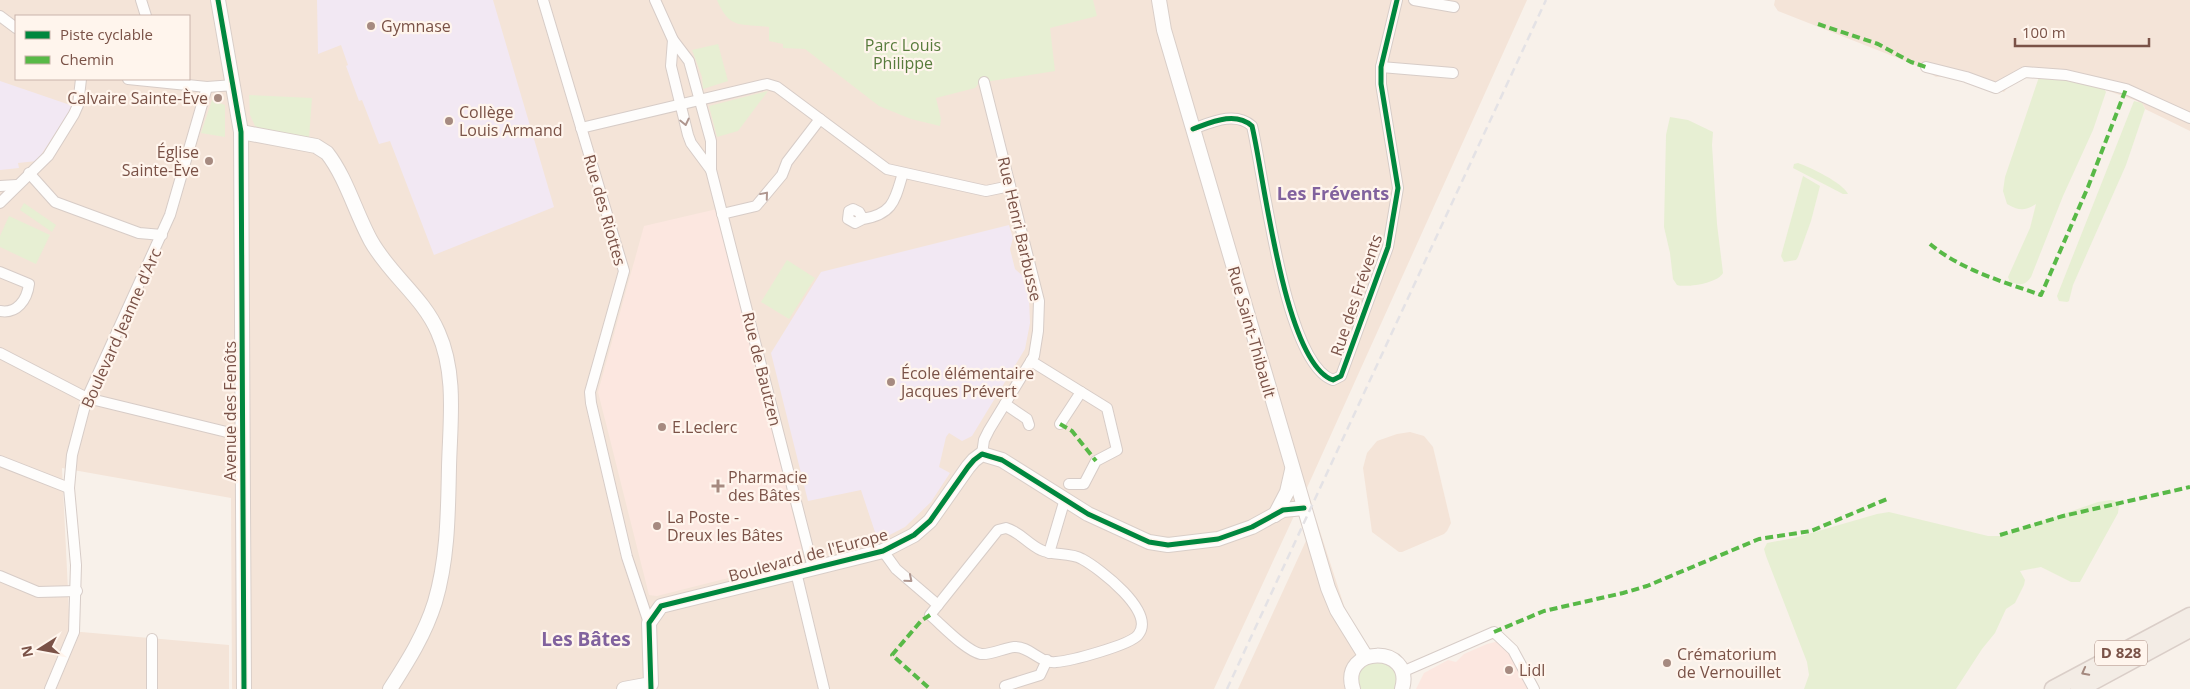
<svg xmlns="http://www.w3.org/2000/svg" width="2190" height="689" viewBox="0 0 2190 689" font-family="'Open Sans',sans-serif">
  <rect width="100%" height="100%" fill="#f8f1ea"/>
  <g fill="#f4e4d8" fill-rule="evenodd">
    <path d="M 0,0 L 1527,0 L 1306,490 L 1214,689 L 232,689 L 231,498 L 62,468 L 70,631 L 229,645 L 229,689 L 0,689 ZM 16,16 L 189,16 L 189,79 L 16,79 Z"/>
    <polygon points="1775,0 2190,0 2190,131 2145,109 2144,106 2137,101 2100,88 2032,75 2011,84 2004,92 1949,76 1936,77 1918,66 1778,11 1774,5"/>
    <polygon points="1410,432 1424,436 1433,447 1451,523 1447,531 1444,534 1402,552 1399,552 1372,532 1363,468 1367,453 1377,441 1397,434"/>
    <polygon points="1316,519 1371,689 1238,689"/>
  </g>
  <g fill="#fce7e0">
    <polygon points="717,209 804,559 657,596 649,595 598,392 644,226"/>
    <polygon points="1499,641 1503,642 1529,689 1416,689 1424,673 1448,660 1456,662 1464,654 1487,644"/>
  </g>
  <g fill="#f2e8f3">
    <polygon points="317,0 493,0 554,207 434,255 390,141 379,144 362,100 359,101 346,66 348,65 341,45 318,54"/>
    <polygon points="0,81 73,106 37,161 18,163 19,168 0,170"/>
    <polygon points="1009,225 1013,238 1010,249 1015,269 1023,276 1029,299 1030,323 1025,349 972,436 962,441 949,433 946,437 939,467 950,473 931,502 905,527 878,541 861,490 808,501 771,353 821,272"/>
  </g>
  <g fill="#e7efd3">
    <path d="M 717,0 L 1093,0 L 1097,16 L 1050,28 L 1055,71 L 979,83 L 975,88 L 936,98 L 941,119 L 940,126 L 911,119 L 879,106 L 805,49 L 783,48 L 783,44 L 769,41 L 769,27 C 739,23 730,30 717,0 Z"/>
    <polygon points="718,44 728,81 703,89 702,77 692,50"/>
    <path d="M 2040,74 L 2072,79 L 2104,89 L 2106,92 L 2093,130 L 2063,196 L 2031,277 C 2025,286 2020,285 2010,282 L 2008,277 L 2030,228 L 2036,204 C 2025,211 2019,211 2007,204 L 2003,191 L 2005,177 Z"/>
    <polygon points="768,91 738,131 717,137 709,106"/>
    <polygon points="249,95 312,98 309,138 263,129 255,126 250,115"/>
    <polygon points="212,100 225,105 225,137 201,133"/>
    <polygon points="2134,101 2142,103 2145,109 2126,165 2073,285 2069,301 2067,302 2059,301 2057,296"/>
    <path d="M 1670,117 L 1688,120 L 1713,132 L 1712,145 L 1717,224 L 1723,273 C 1718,283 1688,288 1677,285 L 1673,279 L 1670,253 L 1664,227 L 1666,135 Z"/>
    <path d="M 1798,163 C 1810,167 1843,183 1848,194 L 1843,194 L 1793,168 L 1794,164 Z"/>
    <polygon points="1803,176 1820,186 1811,221 1798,257 1796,260 1784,262 1781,256"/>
    <polygon points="24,203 56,225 52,232 20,210"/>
    <polygon points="9,216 50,235 36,264 0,247 0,236"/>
    <polygon points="787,260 815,278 789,319 761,302"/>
    <polygon points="2111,500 2116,501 2119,505 2118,513 2080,582 2071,582 2041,567 2020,571 2025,580 2024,585 2015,603 2006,609 1995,633 1982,649 1956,689 1804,689 1809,675 1807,662 1766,556 1764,549 1767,543 1794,538 1877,514 1889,512 1988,536 1999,536 2098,502"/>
    <path d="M 1377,661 C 1395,667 1397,670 1396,689 L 1359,689 C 1357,672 1360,666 1377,661 Z"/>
  </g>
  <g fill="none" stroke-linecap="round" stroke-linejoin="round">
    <g stroke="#d7ccc7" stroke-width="12">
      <g id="street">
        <polyline points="141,0 146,16"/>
        <polyline points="543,0 624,271 590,392 591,403 627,557 649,623"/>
        <polyline points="655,0 673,40 689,61 711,141 711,170 813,568"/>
        <polyline points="1414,0 1454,7"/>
        <polyline points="0,16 16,28"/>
        <polyline points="673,40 671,66 688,135 691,143 711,170"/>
        <polyline points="1381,67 1453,73"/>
        <polyline points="1926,67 1966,77 1996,88 2025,72 2066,75 2126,89 2190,118"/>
        <polyline points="128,79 207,87 234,85"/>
        <polyline points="581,128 767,84 777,87 887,169 986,191 1010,186"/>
        <path d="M 1193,129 C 1212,122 1235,111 1252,126 C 1264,175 1284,363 1333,380 L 1341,376 L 1388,247 L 1398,188 L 1381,84 L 1381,67 L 1397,0"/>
        <polyline points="29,173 55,202 139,233 162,235"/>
        <polyline points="0,186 17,185"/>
        <polyline points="0,203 48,156 74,114 78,105 81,79"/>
        <polyline points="722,214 756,206 782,175 787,162 820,119"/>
        <path d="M 863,219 L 855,223 L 848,219 L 849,211 L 853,209 L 859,212 L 863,219 C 894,214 895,199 903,173"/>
        <path d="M 0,272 L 29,284 C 27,300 17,314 0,311"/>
        <polyline points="0,353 87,398 243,436"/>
        <polyline points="1031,361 1107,408 1117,450 1096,461 1084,484 1069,484"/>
        <polyline points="1005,404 1027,419 1029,425"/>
        <polyline points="1060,424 1081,392"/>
        <polyline points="982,454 984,440 989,430 1034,356 1038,331 1039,301 984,82"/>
        <polyline points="0,461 69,488"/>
        <path d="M 1006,528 C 1020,532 1028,544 1041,550 C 1053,556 1070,552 1082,559 C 1099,568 1157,612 1138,635 C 1130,645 1071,661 1056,662 C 1040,664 1030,646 1014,647 C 1004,648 991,655 981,654 C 966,651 942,625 930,615 L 998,530 Z"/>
        <polyline points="883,551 896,569 938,605"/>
        <polyline points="1049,553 1065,499"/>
        <polyline points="796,572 824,689"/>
        <polyline points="0,576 38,592 77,591"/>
        <polyline points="152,639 152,689"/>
        <polyline points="1402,672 1494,632 1513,650 1534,689"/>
        <polyline points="1005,686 1040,675 1047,660"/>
        <polyline points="50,689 74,632 76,565 69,488 72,455 87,398 170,215 207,87"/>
      </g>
    </g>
    <g stroke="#d9cec8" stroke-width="16">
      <g id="secondary">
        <polyline points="218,0 241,132 244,689"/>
        <polyline points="1159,0 1164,30 1328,588 1337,610 1366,657"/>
        <path d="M 241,132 L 316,146 L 327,153 C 346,177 356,214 371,241 C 390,275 423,297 438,332 C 457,374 450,423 449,467 C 448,512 448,558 435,602 C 425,634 408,661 390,689"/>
        <polyline points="1275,515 1287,492 1292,470"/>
        <polyline points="624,689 651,684 649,623 661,606 883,551 914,535 930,521 968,467 974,460 982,454 1002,460 1088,514 1149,542 1168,545 1218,539 1252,527 1283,510 1304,508"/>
        <path d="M 1353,689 C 1339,645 1415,644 1402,689"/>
      </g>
    </g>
    <g stroke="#dacec8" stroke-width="19">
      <g id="primary">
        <polyline points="2053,689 2190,616"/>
        <polyline points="2079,689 2190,629"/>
      </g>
    </g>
    <use href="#street" stroke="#fefdfc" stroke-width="10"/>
    <use href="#secondary" stroke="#fefdfc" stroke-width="14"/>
    <use href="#primary" stroke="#f3ece5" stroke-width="16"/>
    <polyline stroke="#e4e2e5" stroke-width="2.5" stroke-dasharray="8 5" stroke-linecap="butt" points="1227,689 1546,0"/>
    <g stroke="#58b947" stroke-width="4" stroke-dasharray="8 4" stroke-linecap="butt">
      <polyline points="1818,24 1878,44 1911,62 1926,67"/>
      <path d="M 1930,244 C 1961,270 2004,282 2041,295 L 2088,187 L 2126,89"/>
      <polyline points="1060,424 1072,431 1096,461"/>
      <polyline points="2000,535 2063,516 2190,487"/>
      <polyline points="930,615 921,621 892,655 930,689"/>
      <polyline points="1494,632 1544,611 1623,593 1647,586 1759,539 1811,531 1887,499"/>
    </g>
    <g stroke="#fff5ed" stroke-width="8">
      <g id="cycleway">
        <polyline points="218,0 241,132 244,689"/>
        <path d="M 1193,129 C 1212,122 1235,111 1252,126 C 1264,175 1284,363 1333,380 L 1341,376 L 1388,247 L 1398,188 L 1381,84 L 1381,67 L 1397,0"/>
        <polyline points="651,689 649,623 661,606 883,551 914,535 930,521 968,467 974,460 982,454 1002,460 1088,514 1149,542 1168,545 1218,539 1252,527 1283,510 1304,508"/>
      </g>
    </g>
    <use href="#cycleway" stroke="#00873e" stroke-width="5"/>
  </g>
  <defs><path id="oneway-chevron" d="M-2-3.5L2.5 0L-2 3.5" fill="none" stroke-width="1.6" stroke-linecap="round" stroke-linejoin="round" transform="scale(1.25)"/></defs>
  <g stroke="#af968f">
    <use href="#oneway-chevron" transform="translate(685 122) rotate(77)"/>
    <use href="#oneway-chevron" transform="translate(765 195) rotate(-50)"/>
    <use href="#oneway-chevron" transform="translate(909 579) rotate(40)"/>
  </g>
  <use stroke="#a4887e" href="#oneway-chevron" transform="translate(2085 672) rotate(152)"/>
  <g fill="#a68a80" stroke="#fff5ed" stroke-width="2">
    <circle cx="371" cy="26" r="5"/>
    <circle cx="218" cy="98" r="5"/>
    <circle cx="449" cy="121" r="5"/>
    <circle cx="209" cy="161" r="5"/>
    <circle cx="891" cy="382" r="5"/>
    <circle cx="662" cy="427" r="5"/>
    <path d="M715.5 478.5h5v5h5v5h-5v5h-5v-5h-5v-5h5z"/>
    <circle cx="657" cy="526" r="5"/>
    <circle cx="1667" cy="663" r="5"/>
    <circle cx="1509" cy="670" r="5"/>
  </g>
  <g text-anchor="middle" stroke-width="4.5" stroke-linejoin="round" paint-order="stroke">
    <rect fill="#fff5ed" stroke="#a28379" stroke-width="1" x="2095" y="640.5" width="52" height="25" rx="4"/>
    <g font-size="15" font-weight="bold" fill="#7a5247">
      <text x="2121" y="658">D 828</text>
    </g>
    <g font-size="16" fill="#7a5247" stroke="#fff5ed" text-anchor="start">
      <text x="381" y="32">Gymnase</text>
      <text x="208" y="104" text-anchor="end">Calvaire Sainte-Ève</text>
      <text x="459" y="118">Collège<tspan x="459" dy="18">Louis Armand</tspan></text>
      <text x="199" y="158" text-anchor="end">Église<tspan x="199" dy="18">Sainte-Ève</tspan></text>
      <text x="901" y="379">École élémentaire<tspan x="901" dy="18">Jacques Prévert</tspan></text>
      <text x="672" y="433">E.Leclerc</text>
      <text x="728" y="483">Pharmacie<tspan x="728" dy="18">des Bâtes</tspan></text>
      <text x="667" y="523">La Poste -<tspan x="667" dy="18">Dreux les Bâtes</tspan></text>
      <text x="1677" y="660">Crématorium<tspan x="1677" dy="18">de Vernouillet</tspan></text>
      <text x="1519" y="676">Lidl</text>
    </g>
    <g font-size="16" fill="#577b3b" stroke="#fff5ed">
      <text x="903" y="51">Parc Louis<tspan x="903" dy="18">Philippe</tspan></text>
    </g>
    <g font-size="16" fill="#7a5247" stroke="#fff5ed">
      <text transform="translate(605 210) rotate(74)" y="6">Rue des Riottes</text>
      <text transform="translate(1020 229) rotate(77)" y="6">Rue Henri Barbusse</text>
      <text transform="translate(1356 295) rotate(-71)" y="6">Rue des Frévents</text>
      <text transform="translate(121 328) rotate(-66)" y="6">Boulevard Jeanne d'Arc</text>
      <text transform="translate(1252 332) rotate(74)" y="6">Rue Saint-Thibault</text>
      <text transform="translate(762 369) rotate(76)" y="6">Rue de Bautzen</text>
      <text transform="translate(230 411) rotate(-90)" y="6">Avenue des Fenôts</text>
      <text transform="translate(808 555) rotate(-15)" y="6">Boulevard de l'Europe</text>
    </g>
    <g font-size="18" font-weight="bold" fill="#81629e" stroke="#fff5ed">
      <text x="1333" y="200">Les Frévents</text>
    </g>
    <g font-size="19" font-weight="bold" fill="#81629e" stroke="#fff5ed">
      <text x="586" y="646">Les Bâtes</text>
    </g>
  </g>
  <rect x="15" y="15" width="175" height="65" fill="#fff5ed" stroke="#cab4ab"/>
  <rect x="25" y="31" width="25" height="8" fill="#00873e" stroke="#cab4ab"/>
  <text x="60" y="40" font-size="15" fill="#7a5247">Piste cyclable</text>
  <rect x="25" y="56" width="25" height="8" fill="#58b947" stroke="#cab4ab"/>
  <text x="60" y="65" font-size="15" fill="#7a5247">Chemin</text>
  <g transform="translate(40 649) rotate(259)" stroke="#fff5ed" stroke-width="4" paint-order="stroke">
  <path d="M0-4L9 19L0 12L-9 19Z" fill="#7a5247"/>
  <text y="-8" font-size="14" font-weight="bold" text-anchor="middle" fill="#7a5247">N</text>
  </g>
  <path d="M2015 38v8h134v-8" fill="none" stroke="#7a5247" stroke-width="2.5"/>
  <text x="2022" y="38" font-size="15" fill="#7a5247" stroke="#fff5ed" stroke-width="4" paint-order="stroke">100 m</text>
</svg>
